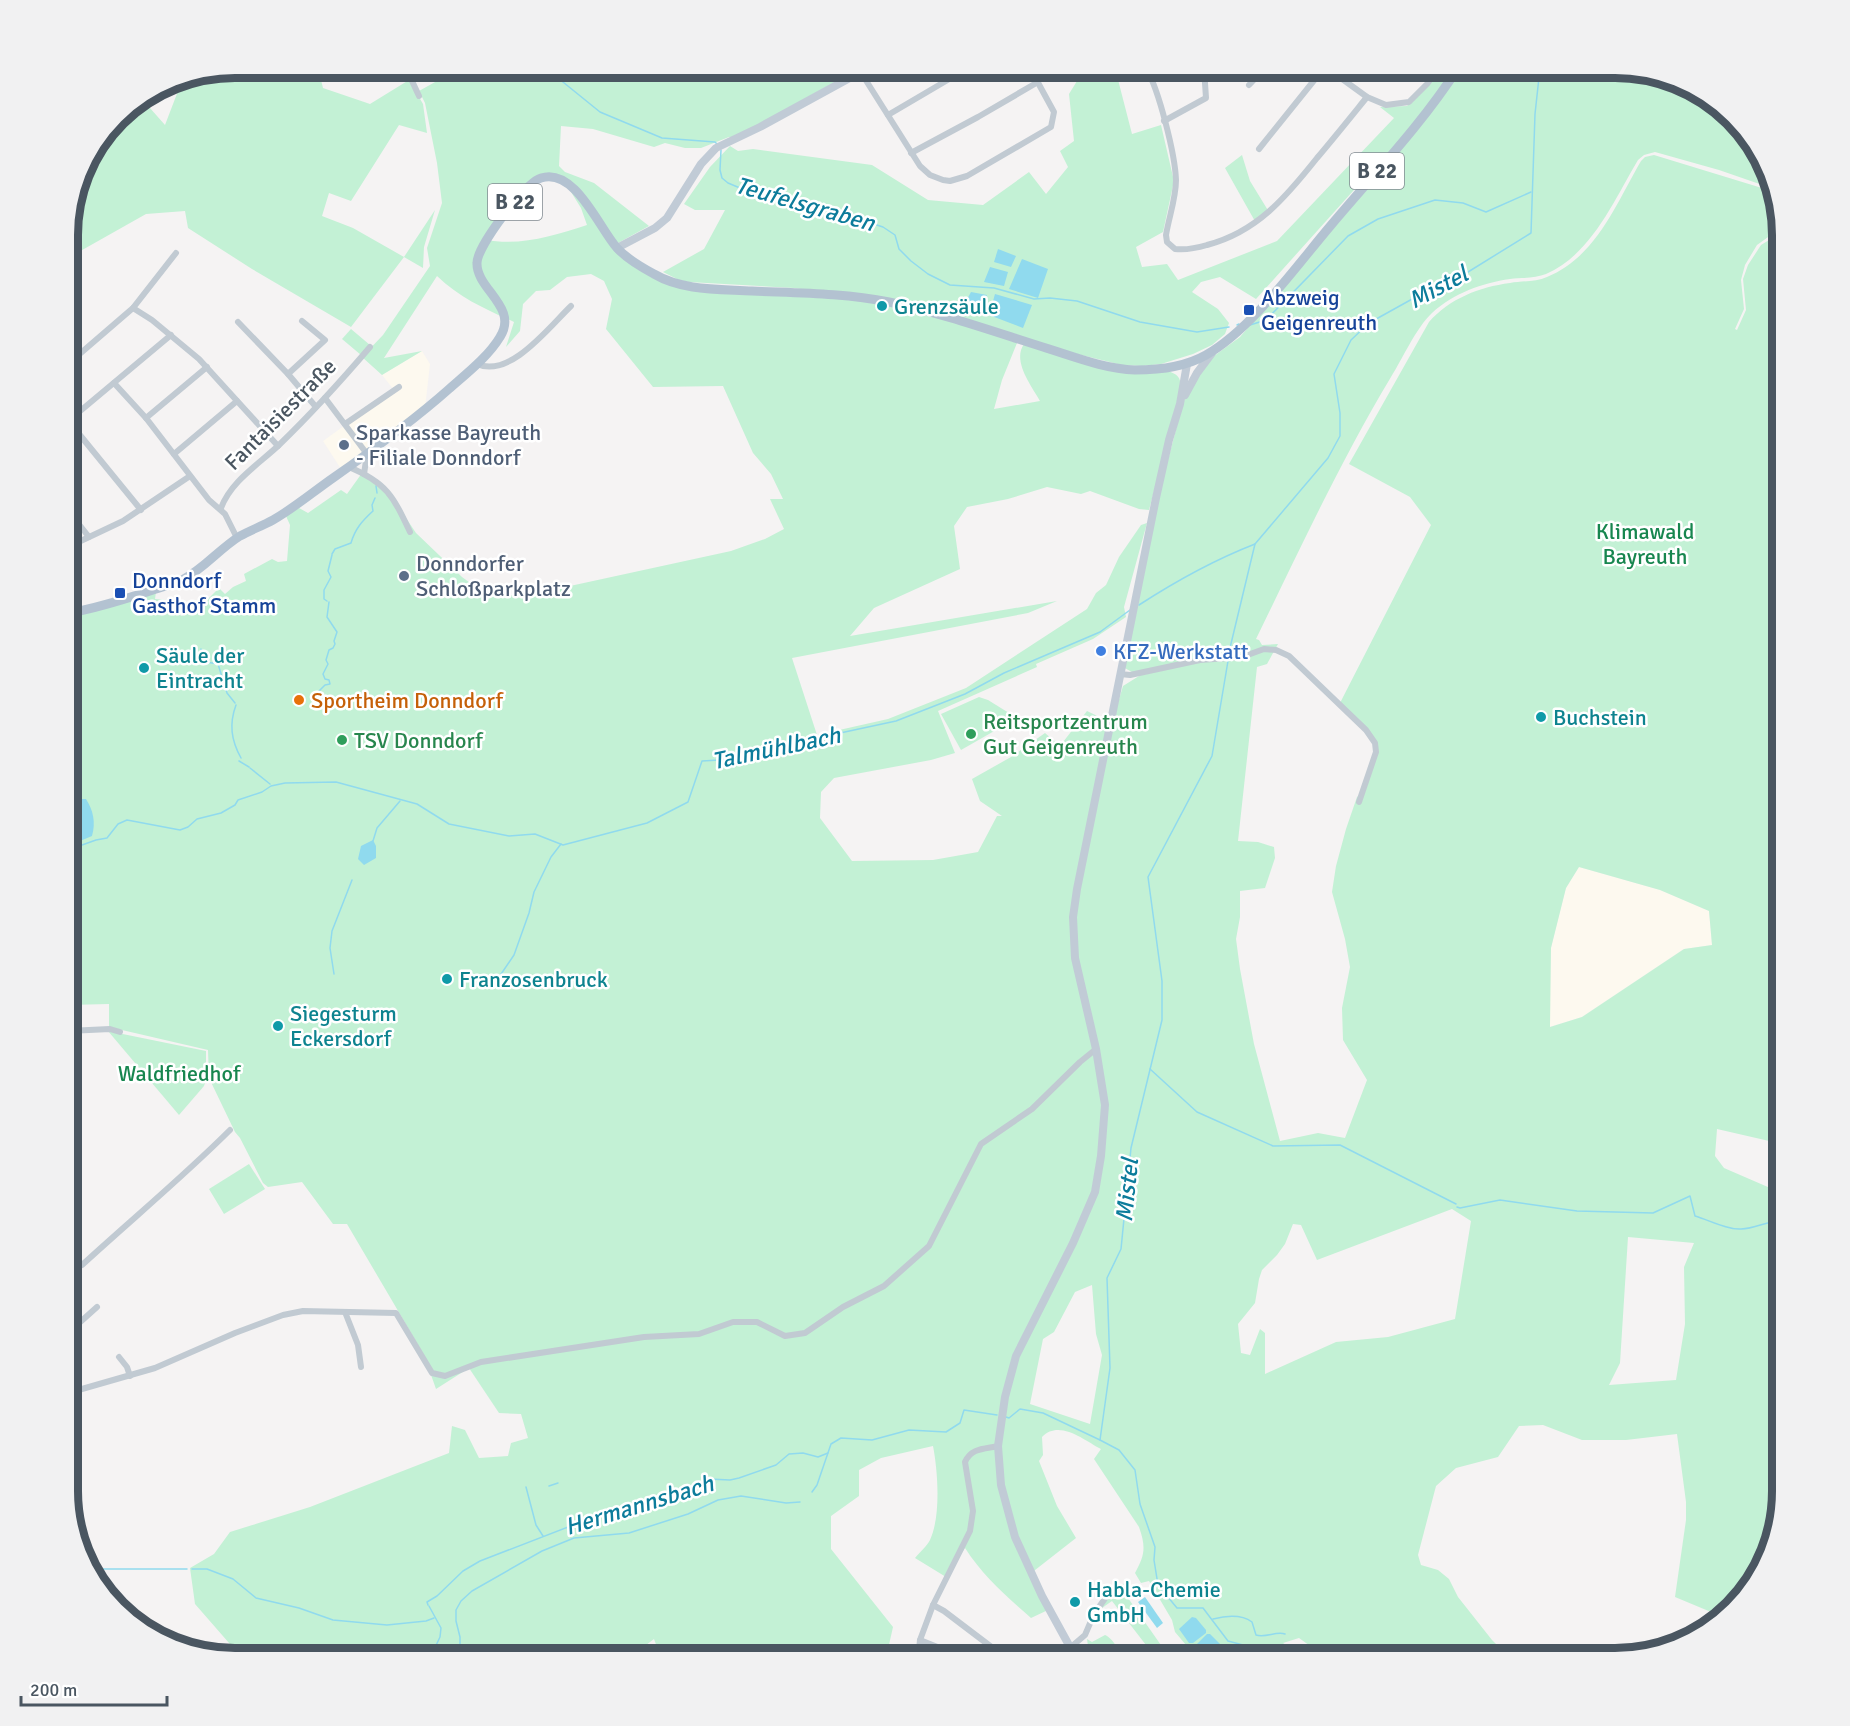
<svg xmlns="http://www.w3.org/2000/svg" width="1850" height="1726" viewBox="0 0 1850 1726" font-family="Signika,sans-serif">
  <rect width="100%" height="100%" fill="#f5f3f3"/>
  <g fill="#fdf9ef">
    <polygon points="422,351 430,364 425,408 341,469 323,441 394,390 382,375"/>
    <polygon points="1579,867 1660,890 1709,911 1712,945 1684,949 1582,1017 1549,1027 1551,948 1566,888"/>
  </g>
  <g fill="#c3f1d5" fill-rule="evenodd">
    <polygon points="235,68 318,68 323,88 370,104 409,80 423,104 427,133 399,125 351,201 329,193 322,216 353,228 404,257 435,210 424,247 423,268 404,257 351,327 252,269 188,228 185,211 146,214 68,258 68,224 85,161 124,109 142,99 165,125 183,78"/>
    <path d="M 451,68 L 860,68 L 736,137 L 729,137 L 701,148 L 685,148 L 665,143 L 654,147 L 593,129 L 561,126 L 559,166 L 565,172 L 594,183 L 649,226 L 618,243 L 614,250 L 676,286 L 843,299 L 894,305 L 980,330 L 1017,343 L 1002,380 L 994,409 L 1040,401 C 1031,385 1012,361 1024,344 L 1090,365 L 1168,371 C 1177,374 1181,377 1181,388 L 1149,510 L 1139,509 L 1090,491 L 1081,494 L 1047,487 L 1008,499 L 967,507 L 954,526 L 960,569 L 874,608 L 850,636 L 1057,601 L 1028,613 L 792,658 L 817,735 L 888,719 L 966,688 L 1087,609 L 1096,593 L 1106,585 L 1119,557 L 1141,525 L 1147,523 L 1124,607 L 1126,617 L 1093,639 L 1036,664 L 1037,667 L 938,711 L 955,753 L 931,760 L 834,778 L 821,792 L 820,818 L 852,861 L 933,860 L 978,852 L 997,816 L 1002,816 L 980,801 L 972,779 L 1011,757 L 1045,733 L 1060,746 L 1087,711 L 1112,723 L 1123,686 L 1139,676 L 1123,667 L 1164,475 L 1183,403 L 1190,387 L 1214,356 L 1240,337 L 1369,187 L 1362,181 L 1256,299 L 1220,277 L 1201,282 L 1192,292 L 1218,309 L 1229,323 L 1225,334 L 1212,345 L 1193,354 L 1161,364 L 1142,366 L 1122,365 L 1073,353 L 909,304 L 794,288 L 689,282 L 679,280 L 663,272 L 704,249 L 725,210 L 695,210 L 684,204 L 710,167 L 730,146 L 738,151 L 753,149 L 872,165 L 928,200 L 983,205 L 1029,172 L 1046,194 L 1068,167 L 1060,151 L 1074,141 L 1069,94 L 1085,68 L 1115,68 L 1132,134 L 1161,125 L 1174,181 L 1163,232 L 1136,247 L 1142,267 L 1167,264 L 1178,280 L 1277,241 L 1394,118 L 1380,107 L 1407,106 L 1445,68 L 1626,68 L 1679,80 L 1734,117 L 1770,171 L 1774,189 L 1719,170 L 1655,152 L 1644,155 L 1638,160 C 1614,200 1592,254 1546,274 C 1536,278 1521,278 1510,279 C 1482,283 1454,293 1432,313 C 1416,328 1403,358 1391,377 C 1340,462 1299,551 1256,639 L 1259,640 L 1262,645 L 1278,644 L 1267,664 L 1257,667 L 1238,841 L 1258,842 L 1274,847 L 1275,858 L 1265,888 L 1240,891 L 1240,917 L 1236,939 L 1240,969 L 1254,1044 L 1280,1141 L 1318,1133 L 1345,1138 L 1367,1080 L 1343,1040 L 1342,1008 L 1350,967 L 1345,939 L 1332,892 L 1336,866 L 1346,829 L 1357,797 L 1363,793 L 1376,743 L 1340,703 L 1431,525 L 1410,497 L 1349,464 L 1429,322 C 1449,299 1479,287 1510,283 C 1521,281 1536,282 1547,277 C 1596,257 1616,204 1641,161 L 1645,157 L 1654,155 L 1775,192 L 1782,227 L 1757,245 L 1745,265 L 1741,280 L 1744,309 L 1735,329 L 1737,330 L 1746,310 L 1743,279 L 1748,265 L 1761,245 L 1782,232 L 1782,1144 L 1717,1129 L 1715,1156 L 1724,1168 L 1782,1193 L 1782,1491 L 1770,1555 L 1733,1610 L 1723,1617 L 1675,1597 L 1686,1520 L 1686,1502 L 1677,1434 L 1626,1440 L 1582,1440 L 1543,1425 L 1519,1426 L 1498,1457 L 1456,1468 L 1436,1486 L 1418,1555 L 1421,1565 L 1438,1570 L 1449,1579 L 1458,1597 L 1492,1640 L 1510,1658 L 1327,1658 L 1299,1638 L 1283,1643 L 1294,1650 L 1288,1658 L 1235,1658 L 1233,1656 L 1226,1658 L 1197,1658 L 1175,1632 L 1172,1620 L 1149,1581 L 1141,1583 L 1135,1573 C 1145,1555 1146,1547 1139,1527 L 1094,1459 L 1101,1449 C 1084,1440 1059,1419 1042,1437 L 1043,1455 L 1039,1461 L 1057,1506 L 1076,1538 L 1030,1574 L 1048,1610 L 1031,1618 C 1006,1596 983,1576 965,1548 L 946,1577 L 915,1558 C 920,1552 927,1546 930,1540 C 941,1516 938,1472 933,1446 L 881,1458 L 859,1470 L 859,1496 L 831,1516 L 831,1549 L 893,1627 L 886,1658 L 661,1658 L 654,1639 L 629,1658 L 236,1658 L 236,1651 L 195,1604 L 190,1568 L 214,1554 L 230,1532 L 310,1507 L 449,1453 L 452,1426 L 465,1430 L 479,1458 L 508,1456 L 511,1443 L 528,1438 L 521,1414 L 499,1413 L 469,1368 L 436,1389 L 424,1355 L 347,1224 L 333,1224 L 302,1182 L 268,1187 L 263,1183 L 240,1138 L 235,1132 L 209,1078 L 208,1050 L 109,1027 L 109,1004 L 68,1005 L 68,615 L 156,592 L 155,599 L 166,600 L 172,611 L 177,609 L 181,616 L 198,609 L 219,588 L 225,594 L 233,587 L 246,581 L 244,574 L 272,559 L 278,562 L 287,561 L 290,525 L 286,516 L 299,508 L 308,513 L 341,490 L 347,494 L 362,473 L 388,491 L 416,533 L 462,577 L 477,588 L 494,594 L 524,596 L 731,551 L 765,539 L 784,529 L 770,499 L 783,499 L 771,474 L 753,453 L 723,386 L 653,387 L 606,329 L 612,299 L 604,281 L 591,274 L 567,277 L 550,290 L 536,291 L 523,304 L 520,331 L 506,347 L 514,322 C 485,309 460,298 437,276 L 384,358 L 422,351 L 382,375 L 362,357 L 383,335 L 430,266 L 427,248 L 442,203 L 437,163 L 425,103 L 419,91 L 453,72 ZM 561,176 L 581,208 L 587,225 C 553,236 522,246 485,240 L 536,177 ZM 1579,867 L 1660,890 L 1709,911 L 1712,945 L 1684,949 L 1582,1017 L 1550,1027 L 1551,948 L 1566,888 ZM 1452,1209 L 1471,1221 L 1455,1319 L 1388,1337 L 1336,1342 L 1265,1374 L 1265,1333 L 1260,1329 L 1250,1355 L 1241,1353 L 1238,1324 L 1255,1303 L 1259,1279 L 1262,1270 L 1277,1255 L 1285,1244 L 1293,1224 L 1301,1225 L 1317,1260 ZM 1628,1237 L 1694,1243 L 1684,1267 L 1685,1324 L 1676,1380 L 1609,1385 L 1620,1363 ZM 1092,1285 L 1096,1334 L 1102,1355 L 1090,1424 L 1030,1404 L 1043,1339 L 1054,1332 L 1075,1292 Z"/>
    <polygon points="1242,155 1250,181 1269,212 1256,223 1225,168"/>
    <polygon points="351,329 370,345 361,355 342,339"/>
    <polygon points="979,697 988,700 1017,718 961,750 941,714"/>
    <polygon points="108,1031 206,1051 206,1080 204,1086 179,1115"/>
    <polygon points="249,1164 265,1189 224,1214 209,1189"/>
    <polygon points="1127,1582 1129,1586 1127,1594 1128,1598 1170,1658 1156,1658 1112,1601 1102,1608 1100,1607 1115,1588"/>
    <path d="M 1105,1635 C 1111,1637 1121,1651 1122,1658 L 1096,1658 L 1088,1646 L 1087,1639 L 1092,1642 Z"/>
  </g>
  <g fill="#90daee">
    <polygon points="998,249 1016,256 1011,267 994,262"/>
    <polygon points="1022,259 1048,269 1038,298 1009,289"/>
    <polygon points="990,267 1008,272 1004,286 984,282"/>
    <polygon points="971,292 987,295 979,313 963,307"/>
    <polygon points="995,294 1032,305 1023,328 989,315"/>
    <path d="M 82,799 L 86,799 C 93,810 96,822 92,836 L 68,846 L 68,805 Z"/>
    <polygon points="373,840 376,846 376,858 364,865 358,859 361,846"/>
    <polygon points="1145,1597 1163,1623 1157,1628 1138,1602"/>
    <polygon points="1192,1617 1196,1618 1206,1630 1206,1633 1193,1643 1189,1643 1179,1629"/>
    <polygon points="1207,1634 1210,1634 1222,1646 1221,1653 1215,1658 1201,1658 1193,1648"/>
  </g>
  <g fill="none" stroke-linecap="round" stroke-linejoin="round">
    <g stroke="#90daee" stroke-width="1.5">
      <polyline points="548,68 558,78 600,112 662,138 715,142 717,144"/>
      <polyline points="721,150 720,170 722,178 728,183 740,188 790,197 883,227 895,235 899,249 911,261 928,274 950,285 994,288 1034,299 1050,298 1077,301 1140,322 1197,332 1229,327"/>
      <polyline points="1237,325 1239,324"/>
      <polyline points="1250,325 1266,320 1348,236 1378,219 1435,200 1463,203 1486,212 1531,192"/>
      <polyline points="376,486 377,493"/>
      <path d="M 332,554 L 335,549 L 351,543 C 355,529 362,521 373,511 L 372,505 L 375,498"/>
      <polyline points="327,601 324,599 324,590 331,577 328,571 332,555"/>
      <path d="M 1139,605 C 1176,581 1214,560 1255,544"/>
      <polyline points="201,649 204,655"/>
      <polyline points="1229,652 1255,544 1328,458 1340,436 1340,413 1334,374 1351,340 1369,323 1414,298 1468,272 1531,233 1535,114 1540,68"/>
      <polyline points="204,655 206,662 218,664 227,693 235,703"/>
      <polyline points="1228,661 1212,756 1148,877 1162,981 1162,1020 1131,1148 1121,1249 1107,1278 1110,1368 1100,1440 1119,1450 1135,1470 1140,1504 1155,1547 1154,1560 1158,1585 1177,1608 1203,1608 1228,1641 1243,1645 1257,1658"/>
      <polyline points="319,691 325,685 330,684 329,680 325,679 323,674 328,664 326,660 329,650 333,648 335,644 334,641 337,632 327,617 329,602"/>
      <path d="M 236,705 C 229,724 231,740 241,758"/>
      <polyline points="239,761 249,767"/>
      <polyline points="250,768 270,784"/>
      <polyline points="373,841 377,828 400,801"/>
      <polyline points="68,850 96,840 107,838 118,824 127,820 180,830 188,827 197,819 221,813 235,805 238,800 262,792 271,786 285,783 336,782 417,804 449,824 509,836 535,834 563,845 647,823 688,802 702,761 737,759 775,747 896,721 965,694 1004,673 1100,632 1130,610"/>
      <polyline points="334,974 330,948 332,931 352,880"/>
      <polyline points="497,980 514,955 529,913 534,892 551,857 561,844"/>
      <polyline points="1150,1069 1197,1112 1273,1146 1340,1145 1456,1204"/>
      <path d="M 1457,1207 L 1460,1208 L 1500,1200 L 1577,1211 L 1653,1213 L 1690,1196 L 1695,1216 C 1709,1220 1727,1230 1741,1229 C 1756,1229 1768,1220 1782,1221"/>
      <polyline points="1006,1417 1009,1418 1020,1409 1043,1413 1100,1440"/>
      <polyline points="549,1486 558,1483"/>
      <polyline points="526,1487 536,1525 543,1536"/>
      <polyline points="812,1492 817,1485 831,1444 841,1438 872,1440 909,1430 946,1432 960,1423 964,1410 997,1415"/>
      <polyline points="90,1569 187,1569"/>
      <polyline points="192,1569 207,1569 233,1579 256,1598 299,1608 333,1620 387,1625 426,1621 434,1618"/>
      <polyline points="428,1605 427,1602 437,1596 463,1571 480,1561 581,1522 646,1502 689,1494 709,1479 730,1480 739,1478 776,1465 789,1454 803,1453 818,1457 828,1453"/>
      <polyline points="429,1606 441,1628 440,1637 430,1658"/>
      <path d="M 1213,1619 C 1225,1616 1241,1614 1252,1622 L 1256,1635 C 1266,1638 1276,1631 1285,1634"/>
      <polyline points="460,1658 460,1637 456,1621 456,1610 461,1601 472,1591 542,1551 574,1538 629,1533 688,1514 718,1500 741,1496 786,1503 800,1502"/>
    </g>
    <g stroke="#c1cad2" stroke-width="6">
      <polyline points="406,68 419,96"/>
      <path d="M 1146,68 C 1159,90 1175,154 1176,180 C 1176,198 1169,217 1166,235 L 1167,242 L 1175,249 C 1185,250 1197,248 1207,245 C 1257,232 1286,197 1317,158 C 1334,138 1350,118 1367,97"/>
      <polyline points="1327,68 1367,97 1386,105 1409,102 1427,84 1439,68"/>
      <polyline points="860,71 920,166 930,175 943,180 950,181 967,176 1051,127 1054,112 1030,68"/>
      <polyline points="1249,85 1265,68"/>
      <polyline points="888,115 968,68"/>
      <polyline points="1164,121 1206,98 1204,68"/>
      <polyline points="1259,149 1324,68"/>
      <polyline points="911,153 978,117 1038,82"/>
      <polyline points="133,308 152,320 199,359 278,446"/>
      <polyline points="238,322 288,374 316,407"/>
      <polyline points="68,364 133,308 176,253"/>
      <path d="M 477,364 C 510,379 550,326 571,306"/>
      <polyline points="288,374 325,340 302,321"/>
      <polyline points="114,383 146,418 209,500 225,514 237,538"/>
      <polyline points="325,398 367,454 364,474"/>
      <polyline points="146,418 207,367"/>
      <polyline points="345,424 399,387"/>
      <polyline points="68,429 75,429 141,510"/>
      <polyline points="68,434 68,424 73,417 171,335"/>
      <polyline points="174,454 237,401"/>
      <path d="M 349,467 C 387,483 393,496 410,532"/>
      <path d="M 221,508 C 231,481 259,464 279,445 C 311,414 341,381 370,347"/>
      <polyline points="70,513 89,537"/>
      <polyline points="68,547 123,521 190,476"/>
      <polyline points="1120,674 1130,675 1200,660 1242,657 1264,649 1276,650 1289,656 1366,730 1375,743 1376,752 1359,802"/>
      <polyline points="68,1031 110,1029 120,1032"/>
      <path d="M 68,1271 L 82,1265 C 131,1220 183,1177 230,1130"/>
      <polyline points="345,1312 358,1345 361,1367"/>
      <polyline points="68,1333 97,1307"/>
      <polyline points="119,1357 127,1367 130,1376"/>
      <polyline points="68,1393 155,1368 235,1333 283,1315 303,1311 396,1313 432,1373 445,1376 481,1362 644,1337 699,1334 733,1322 757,1322 785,1336 805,1333 843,1307 884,1286 929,1246 981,1144 1032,1109 1080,1062 1096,1049"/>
      <polyline points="933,1605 944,1611 1006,1658"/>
      <polyline points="920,1640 940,1648 956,1658"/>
      <polyline points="1071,1647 1085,1635 1094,1614 1111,1590"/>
      <path d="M 918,1658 L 920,1640 L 933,1605 L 970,1531 L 973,1511 L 965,1462 C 971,1448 984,1449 998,1446"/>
      <polyline points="1319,1658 1321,1656 1324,1658"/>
    </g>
    <g stroke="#c1cbd6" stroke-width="8">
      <polyline points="617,248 655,228 667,218 701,164 716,148 760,127 868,68"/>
      <polyline points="1185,395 1197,373 1212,353"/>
      <polyline points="1076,1658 1042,1596 1015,1537 1001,1485 998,1446 1005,1397 1016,1356 1073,1243 1095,1192 1101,1156 1105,1105 1096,1049 1075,958 1073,917 1077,889 1156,498 1169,440 1180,404 1187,364"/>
    </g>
    <path stroke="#b3c2d1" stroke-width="9" d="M 68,613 C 95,609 121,600 147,592 C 159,588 171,585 182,580 C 204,569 219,549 240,536 C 251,530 262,526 273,520 C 294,508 313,492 333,478 C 373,450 412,422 449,389 C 466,374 488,357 500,337 C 519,307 476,289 477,263 C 477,246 525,183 541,178 C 575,167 599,228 617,248 C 627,259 641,267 654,274 C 683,291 719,289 752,291 C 797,293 844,293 889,302 C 942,313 995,332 1046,348 C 1075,357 1105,369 1135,370 C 1159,370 1185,367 1206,355 C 1252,329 1297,265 1332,224 C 1375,173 1422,124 1458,68"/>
  </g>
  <g fill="#0f9aa8" stroke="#fff" stroke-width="2">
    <circle cx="882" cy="306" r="6"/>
    <circle cx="144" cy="668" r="6"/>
    <circle cx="1541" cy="717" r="6"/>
    <circle cx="447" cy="979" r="6"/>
    <circle cx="278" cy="1026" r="6"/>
    <circle cx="1075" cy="1602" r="6"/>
  </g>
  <g fill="#1a4fb4" stroke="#fff" stroke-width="2">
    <rect x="1243" y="304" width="12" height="12" rx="3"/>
    <rect x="114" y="587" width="12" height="12" rx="3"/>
  </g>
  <g fill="#5c6f8a" stroke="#fff" stroke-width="2">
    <circle cx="344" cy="445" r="6"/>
    <circle cx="404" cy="576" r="6"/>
  </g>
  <circle fill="#3f7fe0" stroke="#fff" stroke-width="2" cx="1101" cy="651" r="6"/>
  <circle fill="#e8710a" stroke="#fff" stroke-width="2" cx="299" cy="700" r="6"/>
  <g fill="#2e9e5b" stroke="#fff" stroke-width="2">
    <circle cx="971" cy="734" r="6"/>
    <circle cx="342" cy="740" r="6"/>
  </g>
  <g text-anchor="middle" stroke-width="5" stroke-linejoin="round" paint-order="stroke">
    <g fill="#fff" stroke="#808990" stroke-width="1.5">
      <rect x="1350" y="153" width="54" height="36" rx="4.5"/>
      <rect x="488" y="184" width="54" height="36" rx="4.5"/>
    </g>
    <g font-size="21" font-weight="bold" fill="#4a5661">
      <text x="1377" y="178">B 22</text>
      <text x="515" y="209">B 22</text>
    </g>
    <g font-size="22" fill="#164399" stroke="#fff" text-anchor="start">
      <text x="1261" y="305">Abzweig<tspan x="1261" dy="25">Geigenreuth</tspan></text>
      <text x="132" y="588">Donndorf<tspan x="132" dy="25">Gasthof Stamm</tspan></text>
    </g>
    <g font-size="22" fill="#0d838f" stroke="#fff" text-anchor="start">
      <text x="894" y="314">Grenzsäule</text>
      <text x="156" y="663">Säule der<tspan x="156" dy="25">Eintracht</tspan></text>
      <text x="1553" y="725">Buchstein</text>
      <text x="459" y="987">Franzosenbruck</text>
      <text x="290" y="1021">Siegesturm<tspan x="290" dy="25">Eckersdorf</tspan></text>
      <text x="1087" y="1597">Habla-Chemie<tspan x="1087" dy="25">GmbH</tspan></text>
    </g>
    <g font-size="22" fill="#4a5661" stroke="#fff">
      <text transform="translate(280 414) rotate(-45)" y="8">Fantaisiestraße</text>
    </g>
    <g font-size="22" fill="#4e5e75" stroke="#fff" text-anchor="start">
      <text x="356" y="440">Sparkasse Bayreuth<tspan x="356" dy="25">- Filiale Donndorf</tspan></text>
      <text x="416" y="571">Donndorfer<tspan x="416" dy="25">Schloßparkplatz</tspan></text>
    </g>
    <g font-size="22" fill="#17864f" stroke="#fff">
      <text x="1645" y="539">Klimawald<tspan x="1645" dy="25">Bayreuth</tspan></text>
      <text x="179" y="1081">Waldfriedhof</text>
    </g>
    <g font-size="22" fill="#366cbe" stroke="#fff" text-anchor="start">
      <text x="1113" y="659">KFZ-Werkstatt</text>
    </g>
    <g font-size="22" fill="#c56008" stroke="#fff" text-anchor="start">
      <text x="311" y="708">Sportheim Donndorf</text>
    </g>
    <g font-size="22" fill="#27864d" stroke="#fff" text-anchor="start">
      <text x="983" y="729">Reitsportzentrum<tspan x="983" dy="25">Gut Geigenreuth</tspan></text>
      <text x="354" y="748">TSV Donndorf</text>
    </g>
    <g font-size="24" font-style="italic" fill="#0c7c9b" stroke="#fff">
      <text transform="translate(805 204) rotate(16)" y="8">Teufelsgraben</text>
      <text transform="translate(1438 287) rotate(-28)" y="8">Mistel</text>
      <text transform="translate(776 748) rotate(-12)" y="8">Talmühlbach</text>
      <text transform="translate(1127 1190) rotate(-84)" y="8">Mistel</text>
      <text transform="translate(639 1505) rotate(-17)" y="8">Hermannsbach</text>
    </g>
  </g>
  <path d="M0 0H1850V1726H0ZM235 78H1615A157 157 0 0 1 1772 235V1491A157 157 0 0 1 1615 1648H235A157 157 0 0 1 78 1491V235A157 157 0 0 1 235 78Z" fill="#f1f1f2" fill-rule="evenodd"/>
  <path fill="none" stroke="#4a5661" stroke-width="8" d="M235 78H1615A157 157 0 0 1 1772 235V1491A157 157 0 0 1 1615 1648H235A157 157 0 0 1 78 1491V235A157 157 0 0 1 235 78Z"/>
  <path d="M21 1696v9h146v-9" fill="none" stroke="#4a5661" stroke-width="3"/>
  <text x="30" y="1696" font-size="18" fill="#4a5661" stroke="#ffffff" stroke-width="4.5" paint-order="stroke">200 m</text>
</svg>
